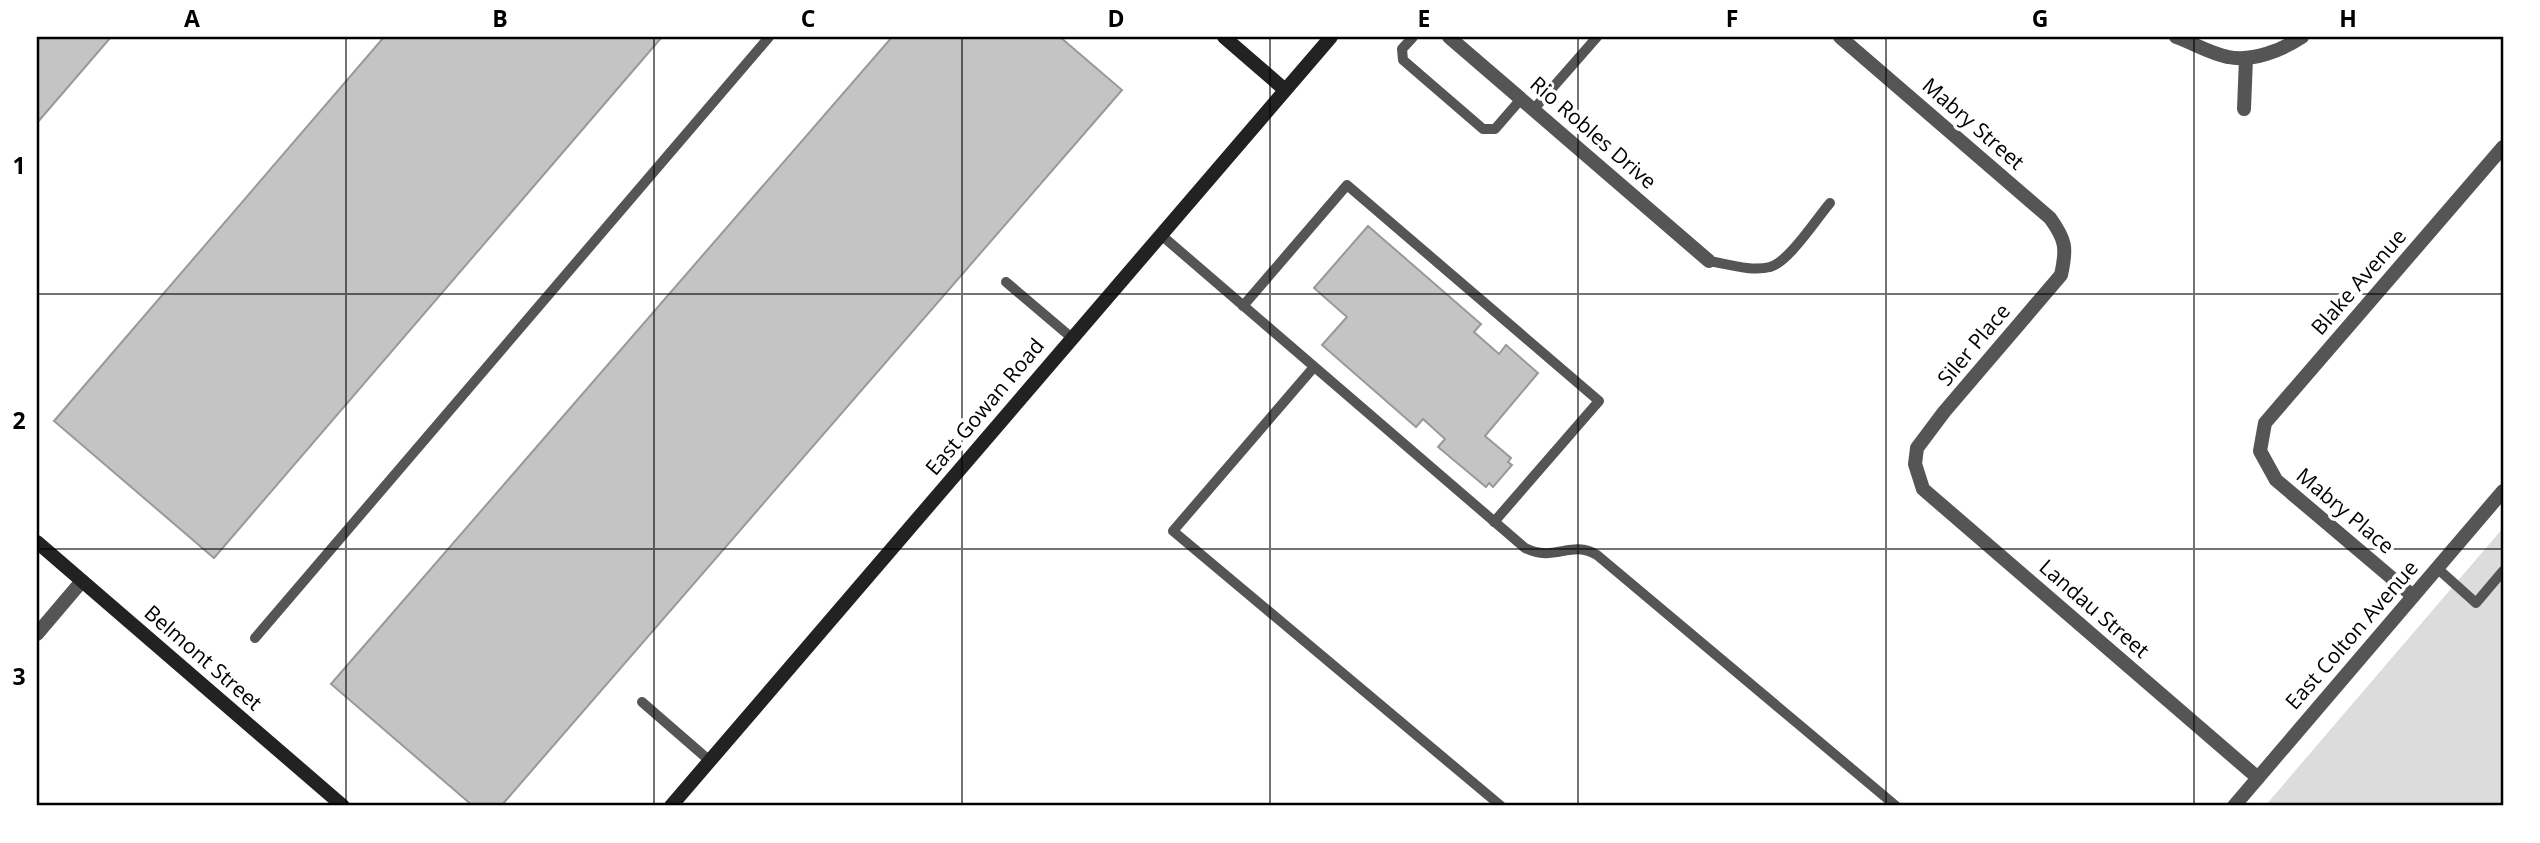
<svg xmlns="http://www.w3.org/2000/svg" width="2540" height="843" viewBox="0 0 2540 843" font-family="'Open Sans',sans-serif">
  <rect width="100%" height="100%" fill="#fff"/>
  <polygon fill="#dcdcdc" points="2503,528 2503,806 2265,806"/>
  <g fill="#c4c4c4" stroke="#999" stroke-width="2">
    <polygon points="37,37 111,37 37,123"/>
    <polygon points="384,37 662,37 214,558 54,421"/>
    <polygon points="892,37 1060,37 1122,90 501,806 473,806 331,684"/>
    <polygon points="1368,226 1481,324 1474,332 1499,354 1506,345 1538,373 1485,436 1511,458 1508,462 1512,465 1493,487 1489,483 1486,487 1438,447 1445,439 1423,419 1416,427 1322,345 1347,317 1314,288"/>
  </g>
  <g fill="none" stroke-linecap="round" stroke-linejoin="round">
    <g stroke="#555" stroke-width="10">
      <polyline points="1413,37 1402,49 1403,60 1483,129 1495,129 1521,99"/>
      <polyline points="1533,110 1597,37"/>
      <path d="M 1160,234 L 1525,548 C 1555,563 1571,539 1597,555 L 1896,806"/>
      <path d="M 1709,261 C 1727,264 1752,272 1770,267 C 1788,263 1817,218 1830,203"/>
      <polyline points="1006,282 1072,338"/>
      <polyline points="1243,306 1347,185 1599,401 1494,522"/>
      <polyline points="1314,367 1173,531 1501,806"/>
      <polyline points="2437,568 2476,603 2503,571"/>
      <polyline points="255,638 769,37"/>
      <polyline points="642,702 710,761"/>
    </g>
    <g stroke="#555" stroke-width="14">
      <polyline points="1449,37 1709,261"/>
      <path d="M 1840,37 L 2050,218 C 2066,240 2067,248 2061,275 L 1944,412 L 1917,448 L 1915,464 L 1923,489 L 2258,778"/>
      <path d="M 2176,37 C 2193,43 2211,54 2228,57 C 2253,62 2282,50 2302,37"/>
      <polyline points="2244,109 2246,58"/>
      <polyline points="2413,596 2276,480 2260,451 2265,423 2503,147"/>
      <polyline points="37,634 82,581"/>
      <polyline points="2234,806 2503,491"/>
    </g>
    <g stroke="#222" stroke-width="14">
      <polyline points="1224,37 1284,89"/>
      <polyline points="37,542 343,806"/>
      <polyline points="671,806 1331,37"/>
    </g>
  </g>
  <path fill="none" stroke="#000" stroke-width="2" stroke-opacity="0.55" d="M 346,37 L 346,806M 654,37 L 654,806M 962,37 L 962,806M 1270,37 L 1270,806M 1578,37 L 1578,806M 1886,37 L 1886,806M 2194,37 L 2194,806M 37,294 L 2503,294M 37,549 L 2503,549"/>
  <g text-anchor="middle" stroke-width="7" stroke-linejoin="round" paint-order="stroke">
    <g font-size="21" fill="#000" stroke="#fff">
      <text transform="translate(1973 124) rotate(41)" y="7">Mabry Street</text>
      <text transform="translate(1593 133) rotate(41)" y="7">Rio Robles Drive</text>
      <text transform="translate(2359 282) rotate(-49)" y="7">Blake Avenue</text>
      <text transform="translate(1974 345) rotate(-50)" y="7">Siler Place</text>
      <text transform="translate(985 407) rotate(-50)" y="7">East Gowan Road</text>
      <text transform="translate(2345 511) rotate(40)" y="7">Mabry Place</text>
      <text transform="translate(2094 609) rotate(41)" y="7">Landau Street</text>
      <text transform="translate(2352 635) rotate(-49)" y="7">East Colton Avenue</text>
      <text transform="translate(203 658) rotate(41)" y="7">Belmont Street</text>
    </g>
  </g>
  <rect width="2540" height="843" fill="none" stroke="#ffffff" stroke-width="77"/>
  <rect x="38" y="38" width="2464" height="766" fill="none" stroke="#000" stroke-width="2.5"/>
  <g font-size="23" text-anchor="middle" font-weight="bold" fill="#000">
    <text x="192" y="27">A</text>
    <text x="500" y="27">B</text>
    <text x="808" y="27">C</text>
    <text x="1116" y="27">D</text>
    <text x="1424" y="27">E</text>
    <text x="1732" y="27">F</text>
    <text x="2040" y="27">G</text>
    <text x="2348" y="27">H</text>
    <text x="19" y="174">1</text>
    <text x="19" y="429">2</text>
    <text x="19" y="685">3</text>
  </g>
</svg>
